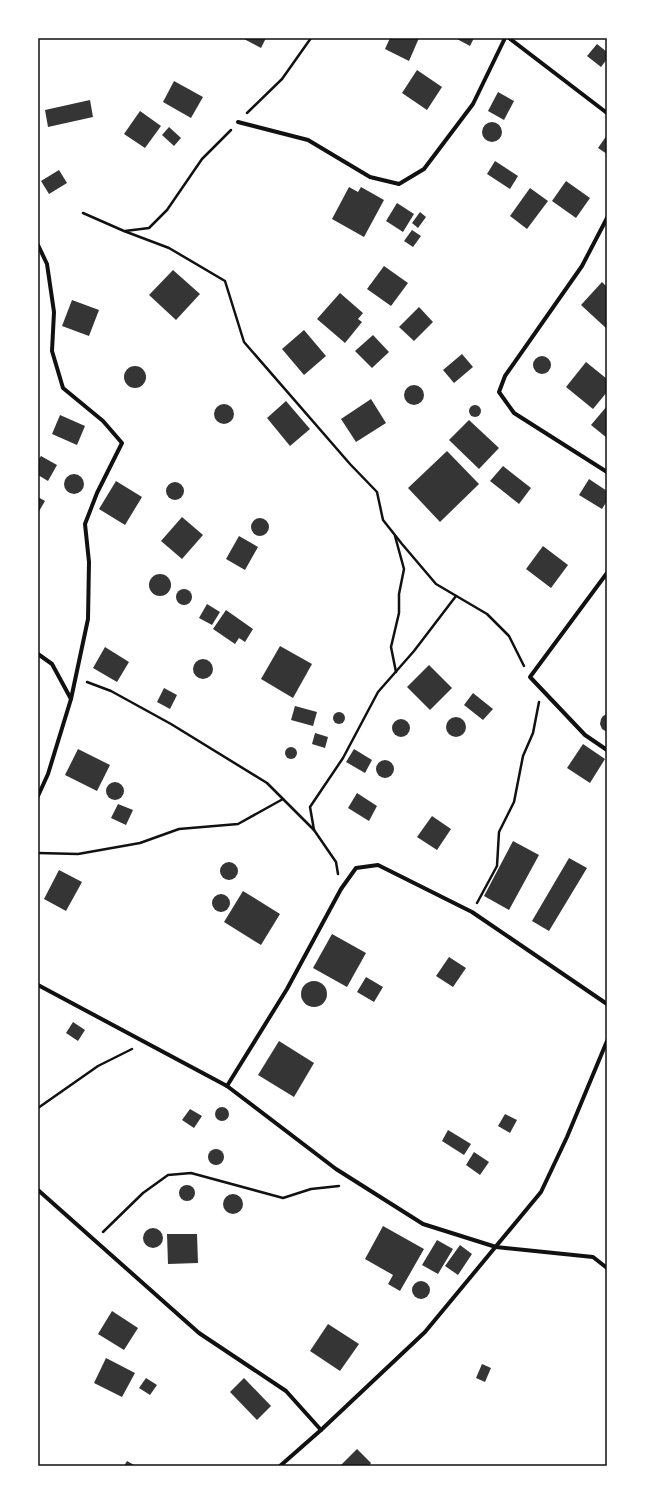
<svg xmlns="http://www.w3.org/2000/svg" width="645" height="1504" viewBox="0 0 645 1504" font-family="'Source Sans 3',sans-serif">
  <rect width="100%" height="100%" fill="#fff"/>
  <g fill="#353535">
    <polygon points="242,38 266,38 261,48"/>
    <polygon points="390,38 419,38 409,61 385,49"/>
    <polygon points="458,38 474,38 470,46 457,39"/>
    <polygon points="597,44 607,52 607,59 601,67 587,56"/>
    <polygon points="417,70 442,87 427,110 402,93"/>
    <polygon points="174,81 203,97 191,118 163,102"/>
    <polygon points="498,92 514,101 504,120 488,111"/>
    <polygon points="90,100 93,117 48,127 45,110"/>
    <polygon points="140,111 161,126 145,148 124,134"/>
    <circle cx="492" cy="132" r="10"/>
    <polygon points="169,127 181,138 174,146 162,135"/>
    <polygon points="607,135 607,154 598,148"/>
    <polygon points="495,161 518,176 510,189 487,174"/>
    <polygon points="59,170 67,183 49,194 41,181"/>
    <polygon points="566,181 590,198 576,218 552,201"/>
    <polygon points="349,187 358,192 361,187 384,200 364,237 332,219"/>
    <polygon points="530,188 548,201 527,229 510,216"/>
    <polygon points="397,203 414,214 403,232 386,221"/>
    <polygon points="420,212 426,217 418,228 412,223"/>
    <polygon points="412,230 421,236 413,247 404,241"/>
    <polygon points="384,266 408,283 391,306 367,289"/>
    <polygon points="173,270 200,294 176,320 149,295"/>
    <polygon points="602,282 607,287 607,329 581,305"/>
    <polygon points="340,293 363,313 358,319 362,322 345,343 317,319"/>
    <polygon points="72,300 99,310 89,336 62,326"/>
    <polygon points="419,307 433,322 414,341 399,327"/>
    <polygon points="304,330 326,356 304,375 282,349"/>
    <polygon points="373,335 389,352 372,368 355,351"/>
    <polygon points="462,354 473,367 454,383 443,370"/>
    <circle cx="542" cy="365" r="9"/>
    <polygon points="586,362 607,379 607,392 593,409 566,387"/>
    <circle cx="135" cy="377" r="11"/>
    <circle cx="414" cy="395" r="10"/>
    <polygon points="371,399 386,423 356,442 341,419"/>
    <polygon points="286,401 310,429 290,446 267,418"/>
    <circle cx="224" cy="414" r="10"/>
    <circle cx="475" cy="411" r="6"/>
    <polygon points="607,406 607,438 591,425"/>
    <polygon points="60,415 85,426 77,445 52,434"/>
    <polygon points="469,420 499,448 479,469 449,440"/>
    <polygon points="447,451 479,484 440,522 408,488"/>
    <polygon points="41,456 57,465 48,481 38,475 38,460"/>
    <polygon points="503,466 531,488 519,504 490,481"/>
    <circle cx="74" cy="484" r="10"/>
    <polygon points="589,479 607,491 607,501 602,509 579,495"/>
    <polygon points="116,481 142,497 125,525 99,509"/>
    <circle cx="175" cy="491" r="9"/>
    <polygon points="38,497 45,501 38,513"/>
    <polygon points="182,517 203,535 182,559 161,541"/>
    <circle cx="260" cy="527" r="9"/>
    <polygon points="239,536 258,547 245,570 226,559"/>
    <polygon points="543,546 568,565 551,588 526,569"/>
    <circle cx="160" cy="585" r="11"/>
    <circle cx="184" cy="597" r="8"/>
    <polygon points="207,604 220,612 212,625 199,618"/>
    <polygon points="226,610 253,629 245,642 239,638 235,644 213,629"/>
    <polygon points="280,646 312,664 293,698 261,679"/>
    <polygon points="105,647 129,662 117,682 93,668"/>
    <circle cx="203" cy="669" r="10"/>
    <polygon points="429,665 452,688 430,710 407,687"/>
    <polygon points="164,688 177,695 170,709 157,702"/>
    <polygon points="473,693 493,709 483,720 464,705"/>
    <polygon points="295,706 317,712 313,726 291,720"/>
    <circle cx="339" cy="718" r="6"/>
    <polygon points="607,714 607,732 602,729 600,724 601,719 603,716"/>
    <circle cx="456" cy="727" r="10"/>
    <circle cx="401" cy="728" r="9"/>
    <polygon points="315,733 328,737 325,748 312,744"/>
    <polygon points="583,744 605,759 590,783 567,768"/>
    <circle cx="291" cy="753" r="6"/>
    <polygon points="78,749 110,765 97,791 65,775"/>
    <polygon points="354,749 372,760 365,773 346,762"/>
    <circle cx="385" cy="769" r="9"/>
    <circle cx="115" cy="791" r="9"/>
    <polygon points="357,793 377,806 369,821 348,808"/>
    <polygon points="118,804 133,810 126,825 111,818"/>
    <polygon points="432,816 451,829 437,850 417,837"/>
    <polygon points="513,841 539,855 509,910 484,896"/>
    <polygon points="569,858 587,868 549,931 532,921"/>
    <circle cx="229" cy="871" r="9"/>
    <polygon points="59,870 82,882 66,911 44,899"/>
    <polygon points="243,891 280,914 261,945 224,922"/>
    <circle cx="221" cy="903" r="9"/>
    <polygon points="332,934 366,953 347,987 313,968"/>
    <polygon points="449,957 466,968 453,987 436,976"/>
    <polygon points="366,977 383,987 374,1002 357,992"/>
    <circle cx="314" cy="994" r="13"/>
    <polygon points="73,1022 85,1030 78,1041 66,1033"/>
    <polygon points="279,1041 314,1063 294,1097 258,1075"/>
    <circle cx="222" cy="1114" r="7"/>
    <polygon points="190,1109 202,1116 194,1128 182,1120"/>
    <polygon points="505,1114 517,1120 510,1133 498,1126"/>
    <polygon points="448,1130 471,1144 464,1155 442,1141"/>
    <circle cx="216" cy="1157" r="8"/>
    <polygon points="474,1152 489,1162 480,1175 466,1165"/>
    <circle cx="187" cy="1193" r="8"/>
    <circle cx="233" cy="1204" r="10"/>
    <polygon points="383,1226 424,1249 400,1291 388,1284 393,1275 365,1259"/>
    <circle cx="153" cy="1238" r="10"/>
    <polygon points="167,1234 197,1234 198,1263 168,1264"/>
    <polygon points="437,1240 453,1249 438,1274 422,1265"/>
    <polygon points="460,1245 472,1254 458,1275 445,1266"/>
    <circle cx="421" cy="1290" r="9"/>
    <polygon points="112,1311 138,1328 124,1350 98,1334"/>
    <polygon points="328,1324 359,1344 340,1371 310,1351"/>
    <polygon points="106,1358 135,1373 122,1397 94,1383"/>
    <polygon points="482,1364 491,1368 485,1382 476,1378"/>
    <polygon points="146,1378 157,1385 150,1395 139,1388"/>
    <polygon points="244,1378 271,1406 257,1420 230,1392"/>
    <polygon points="357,1449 371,1463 369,1466 340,1466"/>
    <polygon points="127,1461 136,1466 124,1466"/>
  </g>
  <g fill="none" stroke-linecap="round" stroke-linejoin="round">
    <g stroke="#111" stroke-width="2.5">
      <polyline points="247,113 282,79 311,38"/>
      <polyline points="83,213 124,231 169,248 225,281 244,342 350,464 377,492 383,520 402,544 436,584 487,614 509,636 524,666"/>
      <polyline points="125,231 149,228 167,210 202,159 231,130"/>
      <polyline points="395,536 404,569 399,594 399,613 391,647 396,672"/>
      <polyline points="87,682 111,691 171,724 267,783 314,830"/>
      <polyline points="38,853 78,854 140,843 179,829 238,824 283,799"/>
      <polyline points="338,874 336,862 314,830 310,807 343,758 378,692 414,651 456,596"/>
      <polyline points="477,903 497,866 499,832 514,802 523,756 533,733 539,702"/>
      <polyline points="38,1108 98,1066 132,1049"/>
      <polyline points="103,1232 143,1193 168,1175 191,1173 283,1198 311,1189 339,1186"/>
    </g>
    <g stroke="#111" stroke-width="4">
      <polyline points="509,38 607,113"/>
      <polyline points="238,122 308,140 370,177 399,184 424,169 473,104 505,38"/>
      <polyline points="607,218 582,266 505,376 499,392 514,413 607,472"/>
      <polyline points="38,245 47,264 54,312 52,351 63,388 103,421 122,443 97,493 85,524 89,562 88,619 71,699 48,774 38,796"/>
      <polyline points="607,573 530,677 585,735 607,750"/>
      <polyline points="38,654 52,664 71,699"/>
      <polyline points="38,985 227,1086 336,1169 423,1224 496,1247 593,1257 607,1268"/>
      <polyline points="227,1086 287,989 341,889 356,868 378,865 472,912 607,1004"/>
      <polyline points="38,1190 199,1333 286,1391 321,1430"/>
      <polyline points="280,1466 321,1430 425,1332 541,1192 567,1137 607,1041"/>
    </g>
  </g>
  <rect width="645" height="1504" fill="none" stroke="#ffffff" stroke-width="78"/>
  <rect x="39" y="39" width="567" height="1426" fill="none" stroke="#111" stroke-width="1.5"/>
</svg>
